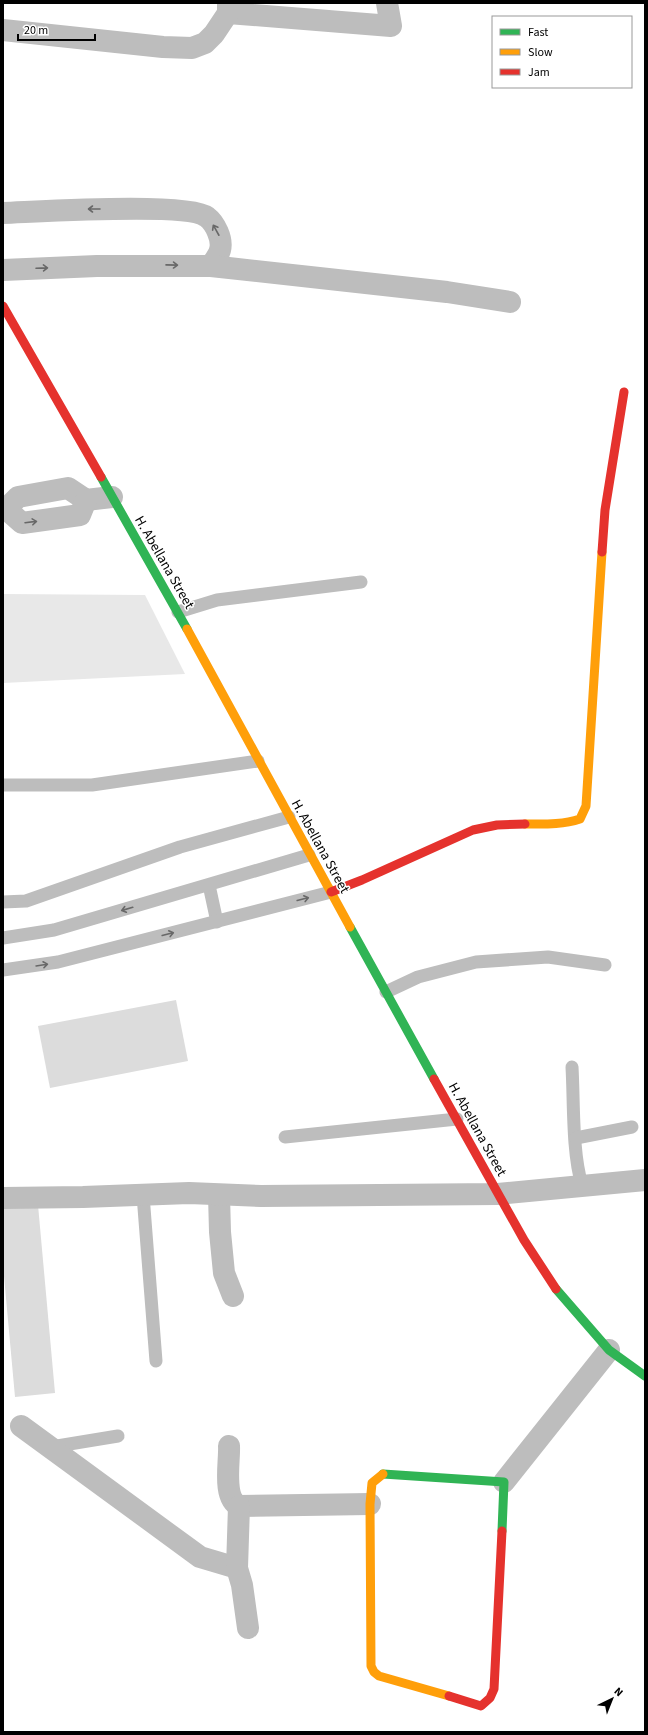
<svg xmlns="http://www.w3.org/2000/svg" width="648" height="1735" viewBox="0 0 648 1735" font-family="'Source Sans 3',sans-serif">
  <rect width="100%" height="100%" fill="#fff"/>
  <polygon fill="#e8e8e8" points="3,594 145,595 185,674 3,683"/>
  <g fill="#dcdcdc">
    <polygon points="176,1000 188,1061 50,1088 38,1026"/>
    <polygon points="38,1205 55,1393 15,1397 3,1265 3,1208"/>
  </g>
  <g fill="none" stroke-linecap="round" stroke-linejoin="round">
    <g stroke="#bdbdbd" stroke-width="13">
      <polyline points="178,612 217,600 361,582"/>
      <polyline points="3,785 92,785 258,761"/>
      <polyline points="209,885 217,922"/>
      <polyline points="3,902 26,901 180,847 289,817"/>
      <polyline points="3,938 54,930 309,855"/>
      <polyline points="3,970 58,962 331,892"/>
      <polyline points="386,992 418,977 476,962 548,957 605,965"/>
      <path d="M 572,1067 C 574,1101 572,1153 582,1185"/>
      <polyline points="285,1137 457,1119"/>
      <polyline points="576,1138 632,1127"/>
      <polyline points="143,1195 156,1361"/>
      <polyline points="51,1447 118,1436"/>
    </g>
    <g stroke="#bdbdbd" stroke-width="22">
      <polyline points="228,13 391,26 387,3"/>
      <polyline points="3,30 163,47 192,48 205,43 214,34 228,13 228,3"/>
      <path d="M 3,213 C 35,212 188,202 207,217 C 215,223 223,239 220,250 C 219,255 214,261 211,266"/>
      <polyline points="3,270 97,266 211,266 447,292 510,302"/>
      <polyline points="3,509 6,509 18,497 68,488 86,500 112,497"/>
      <polyline points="6,509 22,523 80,515 86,500"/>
      <polyline points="219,1195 220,1232 224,1273 233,1296"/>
      <polyline points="3,1198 83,1197 189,1193 261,1196 498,1194 645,1180"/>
      <polyline points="21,1426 200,1557 237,1568"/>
      <path d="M 229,1446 C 230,1461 222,1498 239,1506 L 370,1504"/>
      <polyline points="504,1482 609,1350"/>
      <polyline points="239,1506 237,1568 242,1585 248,1628"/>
    </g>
    <g stroke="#30b455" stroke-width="9">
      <polyline points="101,477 187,629"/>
      <polyline points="350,927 434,1079"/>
      <polyline points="556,1289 609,1350 645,1376"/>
      <polyline points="383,1474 504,1482 502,1531"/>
    </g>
    <g stroke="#ff9f0a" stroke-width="9">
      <polyline points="187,629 350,927"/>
      <path d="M 525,824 C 543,824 562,825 580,819 L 586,806 L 602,552"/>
      <polyline points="383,1474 372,1483 370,1504 371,1666 374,1672 379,1676 449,1696"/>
    </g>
    <g stroke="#e5322d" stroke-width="9">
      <polyline points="3,306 101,477"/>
      <polyline points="602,552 605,510 624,392"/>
      <polyline points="331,892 362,880 473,830 497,825 525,824"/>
      <polyline points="434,1079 524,1240 556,1289"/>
      <polyline points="449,1696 481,1706 490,1698 494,1689 502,1531"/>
    </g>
  </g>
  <defs><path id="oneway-shaft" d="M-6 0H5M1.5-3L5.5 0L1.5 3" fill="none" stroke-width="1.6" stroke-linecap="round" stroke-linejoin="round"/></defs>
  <g stroke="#686868">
    <use href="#oneway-shaft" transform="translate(94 209) rotate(-180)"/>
    <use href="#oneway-shaft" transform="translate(216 230) rotate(-119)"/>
    <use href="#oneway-shaft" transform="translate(172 265) rotate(1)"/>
    <use href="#oneway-shaft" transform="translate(42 268) rotate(-2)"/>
    <use href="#oneway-shaft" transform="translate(31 522) rotate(-7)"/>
    <use href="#oneway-shaft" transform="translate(303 899) rotate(-14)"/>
    <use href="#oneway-shaft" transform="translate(127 909) rotate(164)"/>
    <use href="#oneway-shaft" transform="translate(168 934) rotate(-14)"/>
    <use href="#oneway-shaft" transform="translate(42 965) rotate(-9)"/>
  </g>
  <g text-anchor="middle" stroke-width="3" stroke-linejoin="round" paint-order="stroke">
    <g font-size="14" fill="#000" stroke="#fff">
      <text transform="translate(165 562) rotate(60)" y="5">H. Abellana Street</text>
      <text transform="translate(321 846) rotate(61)" y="5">H. Abellana Street</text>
      <text transform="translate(478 1129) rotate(61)" y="5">H. Abellana Street</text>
    </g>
  </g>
  <rect width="648" height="1735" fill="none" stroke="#000000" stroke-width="8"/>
  <rect x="492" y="16" width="140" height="72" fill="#ffffff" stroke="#999999"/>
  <rect x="500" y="29" width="20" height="6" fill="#30b455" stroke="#999999"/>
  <text x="528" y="36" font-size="12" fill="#000000">Fast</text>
  <rect x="500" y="49" width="20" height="6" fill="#ff9f0a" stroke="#999999"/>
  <text x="528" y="56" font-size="12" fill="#000000">Slow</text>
  <rect x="500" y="69" width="20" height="6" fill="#e5322d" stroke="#999999"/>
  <text x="528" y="76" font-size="12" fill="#000000">Jam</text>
  <g transform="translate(612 1699) rotate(43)" stroke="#ffffff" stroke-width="3" paint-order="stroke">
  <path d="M0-3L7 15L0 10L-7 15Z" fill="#000000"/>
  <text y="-6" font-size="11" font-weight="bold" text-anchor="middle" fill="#000000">N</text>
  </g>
  <path d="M18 34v6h77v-6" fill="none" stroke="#000000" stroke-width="2"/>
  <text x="24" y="34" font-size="12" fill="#000000" stroke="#ffffff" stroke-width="3" paint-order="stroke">20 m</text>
</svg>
